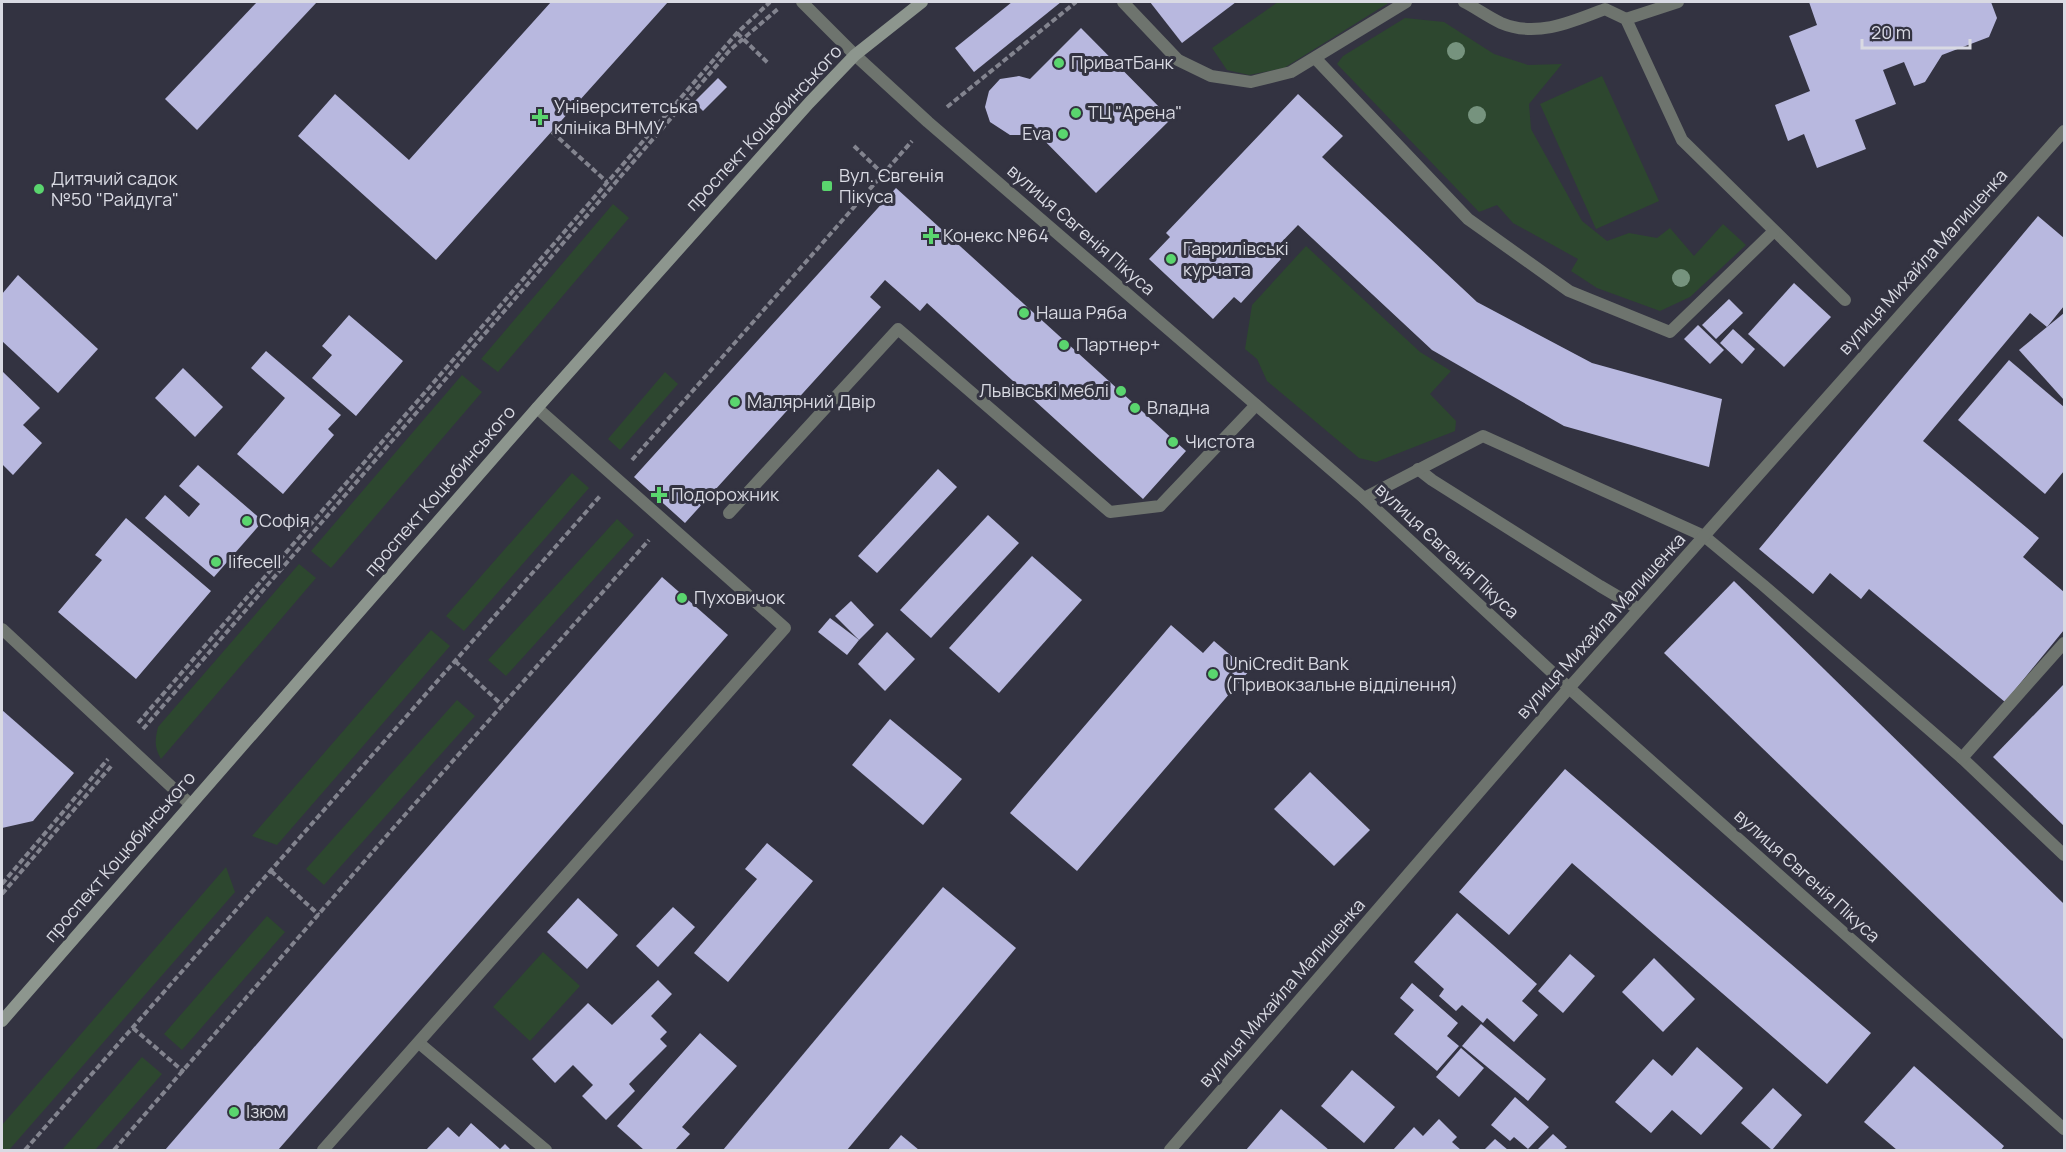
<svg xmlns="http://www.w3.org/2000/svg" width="2066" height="1152" viewBox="0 0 2066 1152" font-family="Manrope,sans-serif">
  <rect width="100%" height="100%" fill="#333341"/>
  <g fill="#2d472f">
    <polygon points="1278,2 1390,2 1284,68 1249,75 1227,70 1212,48"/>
    <polygon points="1405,18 1444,22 1494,54 1528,65 1562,64 1529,104 1531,129 1582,221 1607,241 1629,233 1657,238 1670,228 1694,256 1723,224 1746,245 1690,297 1660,311 1597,288 1571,271 1578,259 1513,223 1497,205 1479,212 1337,64 1343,56"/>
    <polygon points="1602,76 1659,201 1596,229 1540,104"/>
    <polygon points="613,204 629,218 498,372 481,359"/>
    <polygon points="1306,246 1420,352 1451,371 1430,394 1456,421 1455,431 1376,462 1359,458 1267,381 1257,359 1245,349 1252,305"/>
    <polygon points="665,372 678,384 620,450 608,439"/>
    <polygon points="462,375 482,392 331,568 311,551"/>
    <polygon points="572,473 589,488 464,631 446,616"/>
    <polygon points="617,519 634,535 506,676 488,660"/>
    <path d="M 299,564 L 316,578 L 161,759 C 154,747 155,740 158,727 Z"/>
    <polygon points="431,630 450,646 277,845 252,836"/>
    <polygon points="457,700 475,716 324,885 306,869"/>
    <polygon points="226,867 235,892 9,1150 2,1150 2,1125"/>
    <polygon points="267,916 285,932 182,1050 164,1034"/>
    <polygon points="543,952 580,986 530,1041 493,1007"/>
    <polygon points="142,1057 162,1074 95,1150 62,1150"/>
  </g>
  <g fill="#b8b8df">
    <polygon points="257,2 317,2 197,130 165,99"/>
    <polygon points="551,2 668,2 436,260 298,136 335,94 409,160"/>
    <polygon points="1012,2 1061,2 974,72 955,48"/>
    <polygon points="1150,2 1236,2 1182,43"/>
    <polygon points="1809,2 1991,2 1997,18 1989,37 1942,55 1925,82 1914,86 1904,62 1883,70 1896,104 1855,120 1866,149 1817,168 1804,134 1788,141 1775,105 1810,91 1789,36 1817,25"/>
    <polygon points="1081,28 1171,119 1096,193 1033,129 1023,135 1010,135 990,122 985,107 989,91 1000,79 1019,76 1030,79"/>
    <polygon points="718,78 727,87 703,111 694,102"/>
    <polygon points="1298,94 1343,136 1322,157 1477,302 1592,363 1722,399 1709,467 1564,426 1432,350 1298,225 1273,251 1281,259 1241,303 1234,297 1213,319 1149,259 1170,237 1166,233"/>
    <polygon points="896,188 1186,451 1143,499 927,303 920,311 885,280 870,297 881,307 685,523 634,477"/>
    <polygon points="2038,216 2064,238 2064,306 2047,327 2030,313 1923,441 2039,538 2023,557 2064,592 2064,630 2005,702 1869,589 1861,599 1830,573 1813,594 1759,549"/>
    <polygon points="18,275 98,349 58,393 2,341 2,294"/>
    <polygon points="1794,283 1831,317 1784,367 1748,334"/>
    <polygon points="1729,299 1743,313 1716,339 1702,325"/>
    <polygon points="2064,313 2064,400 2019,350"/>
    <polygon points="349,315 403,361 356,416 312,378 332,355 322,346"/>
    <polygon points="1698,325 1724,350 1710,364 1684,339"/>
    <polygon points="1733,329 1755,349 1742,364 1720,343"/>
    <polygon points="266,351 341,415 328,429 334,435 283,494 237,454 285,398 251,368"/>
    <polygon points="2009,360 2064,407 2064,471 2045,494 1958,420"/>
    <polygon points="183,368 223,407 195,437 155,398"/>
    <polygon points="2,371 40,408 23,425 42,443 13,475 2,464"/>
    <polygon points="198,465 263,521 214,577 145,518 165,495 189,517 200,504 179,486"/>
    <polygon points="938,469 957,487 877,573 858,556"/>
    <polygon points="988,515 1019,543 931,638 900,610"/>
    <polygon points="126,518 211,591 136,679 58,612 102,560 95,555"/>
    <polygon points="1032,556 1082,600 999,693 949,648"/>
    <polygon points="662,577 728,635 278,1150 165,1150"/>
    <polygon points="1734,581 2064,904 2064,1040 1664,653"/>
    <polygon points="851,601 874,625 859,640 835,616"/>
    <polygon points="830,618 859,640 847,655 818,632"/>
    <polygon points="1171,625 1203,653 1214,641 1249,671 1077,871 1010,813"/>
    <polygon points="887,632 915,659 885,691 858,664"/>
    <polygon points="2064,684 2064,826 1993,757"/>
    <polygon points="2,710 74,773 33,821 2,828"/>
    <polygon points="890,719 962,779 923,825 852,765"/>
    <polygon points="1565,769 1871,1033 1827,1084 1572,863 1509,935 1459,892"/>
    <polygon points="1310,772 1370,830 1334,866 1274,809"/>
    <polygon points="767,843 813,881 728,982 694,953 757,879 745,869"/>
    <polygon points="943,887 1016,948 847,1150 723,1150"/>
    <polygon points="578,898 618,935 587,969 547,932"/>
    <polygon points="673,907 695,927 658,967 636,946"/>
    <polygon points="1457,913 1537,984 1522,1001 1538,1015 1514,1042 1487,1018 1483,1023 1462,1005 1456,1011 1439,996 1444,989 1414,962"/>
    <polygon points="1570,954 1595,976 1563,1013 1538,991"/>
    <polygon points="1654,958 1695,999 1663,1032 1622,992"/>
    <polygon points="658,980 672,994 651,1016 667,1032 660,1039 667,1046 629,1084 635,1091 606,1120 582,1096 593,1085 573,1065 555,1083 532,1059 588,1003 612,1025"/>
    <polygon points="1412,983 1458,1023 1447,1036 1459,1046 1437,1071 1394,1034 1414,1010 1400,998"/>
    <polygon points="1481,1024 1546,1079 1528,1101 1462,1046"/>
    <polygon points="700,1033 737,1066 682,1127 690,1134 675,1150 644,1150 617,1126"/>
    <polygon points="1697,1047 1743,1088 1701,1135 1672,1110 1651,1133 1615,1102 1653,1059 1672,1076"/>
    <polygon points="1461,1048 1484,1068 1459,1097 1436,1077"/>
    <polygon points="1914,1066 2004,1146 2001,1150 1897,1150 1864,1122"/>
    <polygon points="1352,1070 1395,1107 1364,1143 1321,1106"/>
    <polygon points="1773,1088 1802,1115 1772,1150 1741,1123"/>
    <polygon points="1515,1097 1549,1127 1528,1149 1514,1137 1510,1141 1491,1125"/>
    <polygon points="1281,1109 1329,1150 1246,1150"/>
    <polygon points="1439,1119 1457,1137 1452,1142 1461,1150 1393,1150 1414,1127 1423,1136"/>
    <polygon points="471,1123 500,1149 505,1144 511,1150 426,1150 448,1127 459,1137"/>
    <polygon points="1553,1134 1567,1147 1563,1150 1537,1150"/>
    <polygon points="901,1135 919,1150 888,1150"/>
    <polygon points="1495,1139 1508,1150 1484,1150"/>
  </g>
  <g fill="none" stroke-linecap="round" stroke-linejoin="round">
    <g stroke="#83848f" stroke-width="4" stroke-dasharray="6 3" stroke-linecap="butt">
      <polyline points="737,33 768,63"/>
      <polyline points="947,107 1076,2"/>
      <polyline points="552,132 607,182"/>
      <polyline points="854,146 883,174"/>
      <polyline points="632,460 912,141"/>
      <polyline points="455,661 502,705"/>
      <polyline points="138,723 737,33 770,2"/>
      <polyline points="143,729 730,50 779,8"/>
      <polyline points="271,871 319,915"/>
      <polyline points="2,884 108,759"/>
      <polyline points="2,894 113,764"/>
      <polyline points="133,1028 184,1072"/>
      <polyline points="25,1150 601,495"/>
      <polyline points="114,1150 396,825 649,540"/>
    </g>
    <g stroke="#6e746e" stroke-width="12">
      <polyline points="1123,2 1178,60 1211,76 1251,82 1291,72 1406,2"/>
      <path d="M 1464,2 C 1476,8 1488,17 1501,23 C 1536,38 1572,22 1605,9 L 1626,19 L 1682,140 L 1845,300"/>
      <polyline points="1626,19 1678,2"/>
      <polyline points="1315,58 1468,219 1569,291 1670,332 1774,231"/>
      <polyline points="1418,469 1432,480 1600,586 1639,609"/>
      <polyline points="1364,498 1483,436 1704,536 1763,585 1962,758 2064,855"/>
      <polyline points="729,513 898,329 1110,512 1160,506 1256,405"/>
      <polyline points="1962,758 2064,643"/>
      <polyline points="419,1043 546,1150"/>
      <polyline points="323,1150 785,628 537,408"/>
    </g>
    <g stroke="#6e746e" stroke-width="12">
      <polyline points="802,2 855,55 928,122 1364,498 1569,688 2064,1129"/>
      <polyline points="2,629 190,804"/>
      <polyline points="1170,1150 1569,688 2064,131"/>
    </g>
    <polyline stroke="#8d968e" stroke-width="12" points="2,1021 537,408 809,103 855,55 922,2"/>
  </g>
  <g fill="#76937e">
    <circle cx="1456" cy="51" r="9"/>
    <circle cx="1477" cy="115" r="9"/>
    <circle cx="1681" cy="278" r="9"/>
  </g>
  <g fill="#5ad56e" stroke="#333341" stroke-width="2">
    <circle cx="1059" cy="63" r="6"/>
    <circle cx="1076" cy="113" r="6"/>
    <path d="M537 108h6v6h6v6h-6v6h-6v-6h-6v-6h6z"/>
    <circle cx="1063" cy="134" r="6"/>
    <rect x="821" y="180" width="12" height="12" rx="3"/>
    <circle cx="39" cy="189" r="6"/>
    <path d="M928 227h6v6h6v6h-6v6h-6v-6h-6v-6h6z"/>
    <circle cx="1171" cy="259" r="6"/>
    <circle cx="1024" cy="313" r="6"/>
    <circle cx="1064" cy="345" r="6"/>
    <circle cx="1121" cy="391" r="6"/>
    <circle cx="735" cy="402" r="6"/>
    <circle cx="1135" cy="408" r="6"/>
    <circle cx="1173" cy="442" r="6"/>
    <path d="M656 486h6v6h6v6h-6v6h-6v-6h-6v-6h6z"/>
    <circle cx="247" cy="521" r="6"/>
    <circle cx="216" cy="562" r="6"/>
    <circle cx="682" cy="598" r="6"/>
    <circle cx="1213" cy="674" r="6"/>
    <circle cx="234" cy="1112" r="6"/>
  </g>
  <g text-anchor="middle" stroke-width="6" stroke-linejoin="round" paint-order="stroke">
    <g font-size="18" fill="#d9dae3" stroke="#333341" text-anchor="start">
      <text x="1071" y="69">ПриватБанк</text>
      <text x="554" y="113">Університетська<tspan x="554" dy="21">клініка ВНМУ</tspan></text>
      <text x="1088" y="119">ТЦ "Арена"</text>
      <text x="1051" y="140" text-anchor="end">Eva</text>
      <text x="839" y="182">Вул. Євгенія<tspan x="839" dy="21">Пікуса</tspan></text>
      <text x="51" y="185">Дитячий садок<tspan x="51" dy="21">№50 "Райдуга"</tspan></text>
      <text x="943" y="242">Конекс №64</text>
      <text x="1183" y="255">Гаврилівські<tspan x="1183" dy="21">курчата</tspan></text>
      <text x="1036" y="319">Наша Ряба</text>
      <text x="1076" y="351">Партнер+</text>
      <text x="1109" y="397" text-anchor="end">Львівські меблі</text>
      <text x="747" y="408">Малярний Двір</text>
      <text x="1147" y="414">Владна</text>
      <text x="1185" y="448">Чистота</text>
      <text x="671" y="501">Подорожник</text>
      <text x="259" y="527">Софія</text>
      <text x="228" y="568">lifecell</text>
      <text x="694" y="604">Пуховичок</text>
      <text x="1225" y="670">UniCredit Bank<tspan x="1225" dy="21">(Привокзальне відділення)</tspan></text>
      <text x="246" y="1118">Ізюм</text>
    </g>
    <g font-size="18" fill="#d9dae3" stroke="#333341">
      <text transform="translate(764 128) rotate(-47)" y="6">проспект Коцюбинського</text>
      <text transform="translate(1081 230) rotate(41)" y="6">вулиця Євгенія Пікуса</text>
      <text transform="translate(1923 262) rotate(-48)" y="6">вулиця Михайла Малишенка</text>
      <text transform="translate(440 491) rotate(-49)" y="6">проспект Коцюбинського</text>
      <text transform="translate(1447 551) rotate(43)" y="6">вулиця Євгенія Пікуса</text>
      <text transform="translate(1601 626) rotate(-48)" y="6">вулиця Михайла Малишенка</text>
      <text transform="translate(120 857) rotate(-49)" y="6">проспект Коцюбинського</text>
      <text transform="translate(1807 876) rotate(42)" y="6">вулиця Євгенія Пікуса</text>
      <text transform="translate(1282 993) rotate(-49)" y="6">вулиця Михайла Малишенка</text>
    </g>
  </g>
  <rect width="2066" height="1152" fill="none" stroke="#d9dae3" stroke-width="6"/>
  <path d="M1862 39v9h108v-9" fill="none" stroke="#d9dae3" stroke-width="3"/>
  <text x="1871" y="39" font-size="18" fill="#d9dae3" stroke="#333341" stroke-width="4.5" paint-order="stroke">20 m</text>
</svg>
